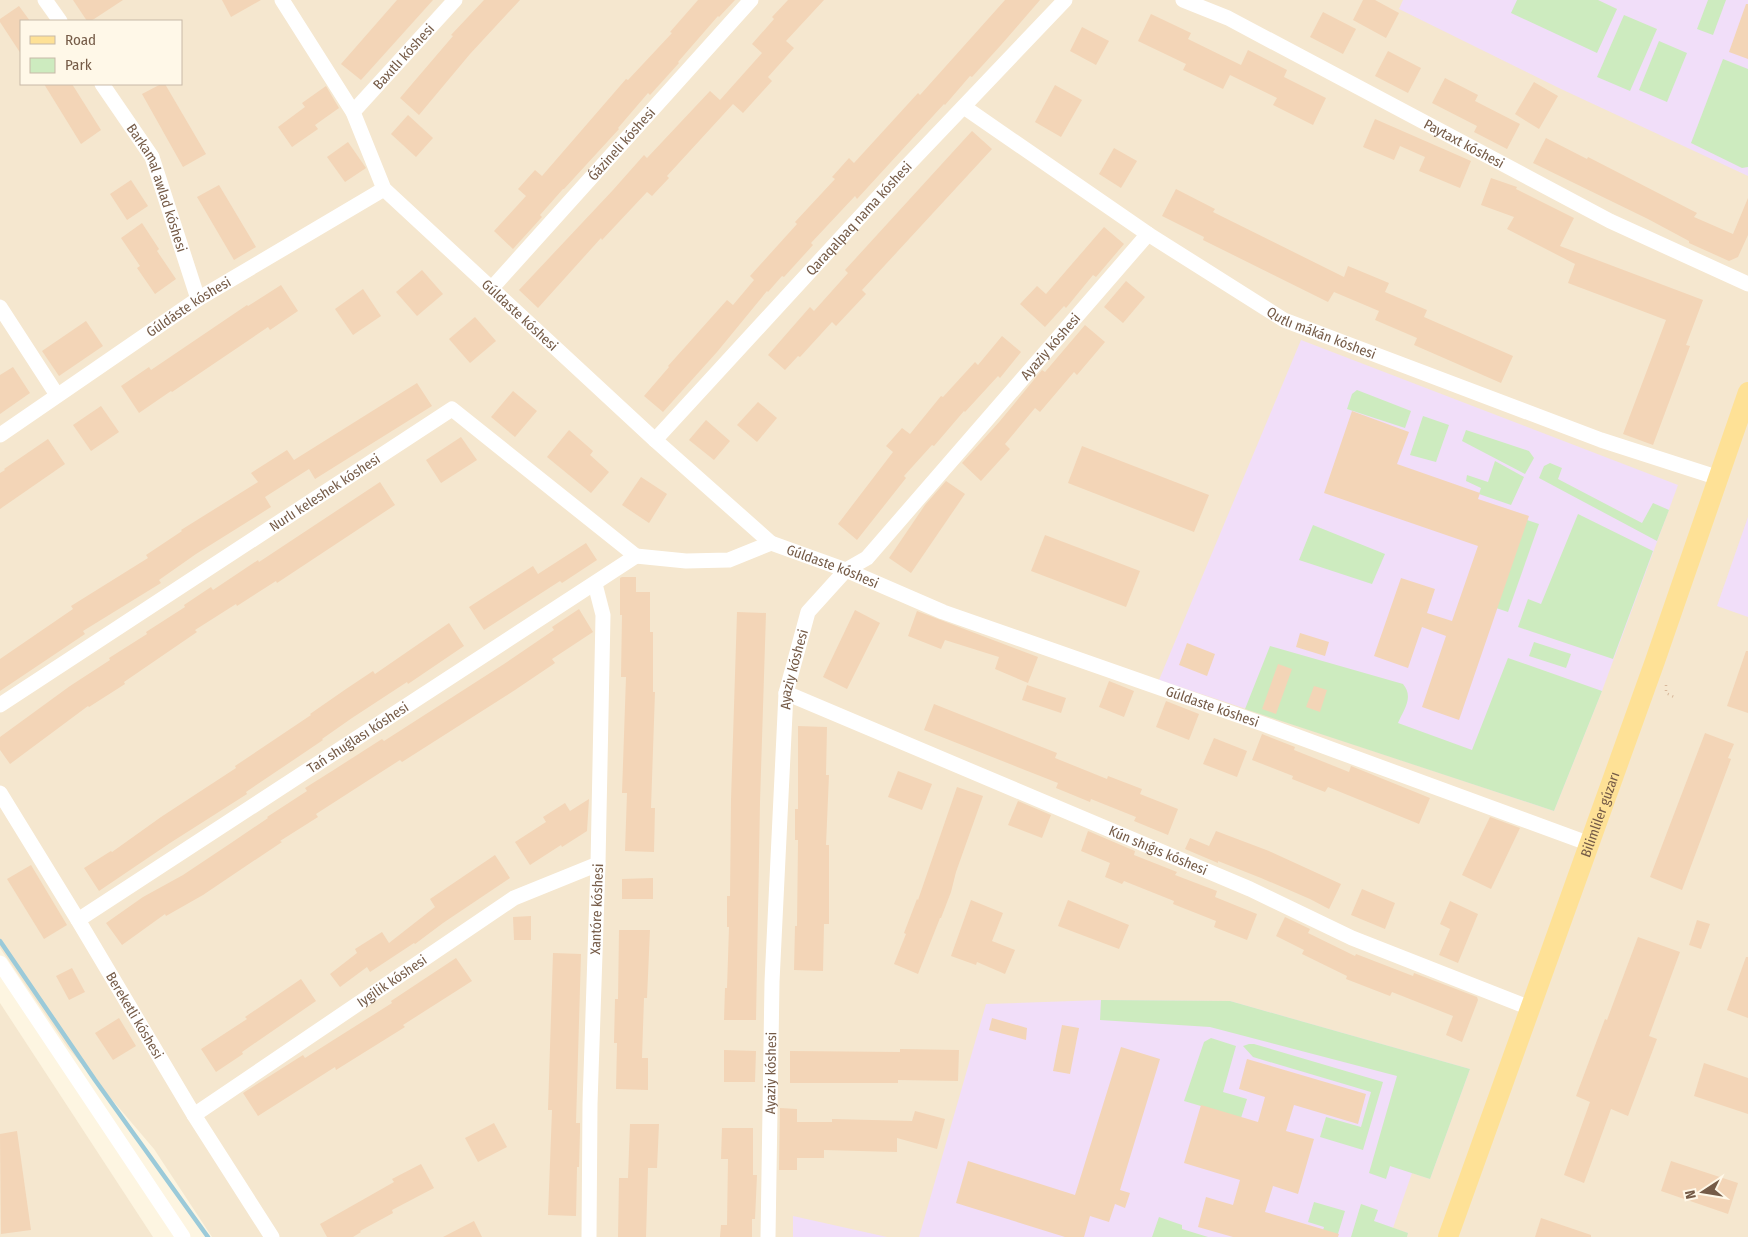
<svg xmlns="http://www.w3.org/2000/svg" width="1748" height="1237" viewBox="0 0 1748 1237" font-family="'Fira Sans Condensed',sans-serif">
  <rect width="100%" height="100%" fill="#fdf5e1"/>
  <g fill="#f5e7cf" fill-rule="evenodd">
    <path d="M 0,0 L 1748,0 L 1748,1237 L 212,1237 L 154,1149 L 68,1048 L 0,948 ZM 21,21 L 181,21 L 181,84 L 21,84 Z"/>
    <polygon points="0,1003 153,1237 0,1237"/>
  </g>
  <g fill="#f1def9">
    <polygon points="1403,0 1748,0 1748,176 1561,89 1399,9"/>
    <polygon points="1301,340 1678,485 1602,691 1554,811 1159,680"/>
    <polygon points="1748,517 1748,617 1717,606"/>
    <polygon points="1101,1000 1230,1001 1470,1069 1430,1179 1412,1173 1393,1228 1408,1233 1407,1237 919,1237 986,1004"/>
    <polygon points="793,1216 887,1237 793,1237"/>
  </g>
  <g fill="#cdebbf">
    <polygon points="1517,0 1598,0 1617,9 1597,53 1511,13"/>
    <polygon points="1708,0 1726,0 1713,35 1697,29"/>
    <polygon points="1624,15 1657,29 1630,91 1597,77"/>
    <polygon points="1659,41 1687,53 1667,102 1639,90"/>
    <polygon points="1723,59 1748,69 1748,167 1742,168 1691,143"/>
    <polygon points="1357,390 1411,411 1405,428 1347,409 1352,394"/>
    <polygon points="1423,416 1449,425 1436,462 1410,455"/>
    <polygon points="1466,430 1529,451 1534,458 1525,474 1462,441"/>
    <polygon points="1495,461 1524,477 1511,505 1479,494 1481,488 1466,481 1467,475 1488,482"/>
    <polygon points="1550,463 1562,468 1558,479 1642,523 1653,503 1669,510 1657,541 1539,478 1544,466"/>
    <polygon points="1578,514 1653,551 1613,659 1518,627 1528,599 1541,604"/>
    <polygon points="1527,520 1539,524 1508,612 1496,608"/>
    <polygon points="1313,525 1385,554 1372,584 1299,560"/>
    <polygon points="1534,642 1571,654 1566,668 1529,656"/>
    <path d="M 1270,646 L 1403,684 C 1414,697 1404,709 1398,723 L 1472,750 L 1508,658 L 1602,691 L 1554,811 L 1245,709 Z"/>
    <polygon points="1101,1000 1230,1001 1470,1069 1430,1179 1390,1166 1386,1179 1369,1173 1397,1076 1210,1027 1100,1020"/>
    <polygon points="1211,1038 1236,1046 1223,1092 1247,1099 1241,1118 1184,1101 1204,1042"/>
    <polygon points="1249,1044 1254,1044 1383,1082 1363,1150 1320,1137 1326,1117 1361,1127 1371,1092 1253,1057 1243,1046"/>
    <polygon points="1314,1202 1345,1211 1337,1237 1321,1237 1324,1227 1308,1222"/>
    <polygon points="1361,1204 1378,1210 1374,1221 1408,1233 1407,1237 1351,1237"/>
    <polygon points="1159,1217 1182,1225 1182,1229 1208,1237 1152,1237"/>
  </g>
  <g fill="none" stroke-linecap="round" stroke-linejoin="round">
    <polyline stroke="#9bcad9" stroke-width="4.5" points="0,941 95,1080 208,1237"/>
  </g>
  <g fill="#f3d5b7">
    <polygon points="73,0 123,0 91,21 87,21"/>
    <polygon points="222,0 261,0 231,17"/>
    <polygon points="397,0 433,0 361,80 341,64"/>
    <polygon points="484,0 520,0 470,54 419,115 400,98 453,36 451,35"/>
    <polygon points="698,0 735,0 719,17 718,16 678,62 679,63 650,95 648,93 618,128 619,129 564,189 563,189 540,215 542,217 513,249 494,231 526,196 518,189 535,170 542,176 626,79 628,80 672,33 670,32"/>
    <polygon points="788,0 824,0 786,41 794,48 768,77 772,81 743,113 733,104 667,176 669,178 652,196 647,192 602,240 601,238 538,308 519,290 613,190 644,155 647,158 710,91 720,100 762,53 752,44 774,19 772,17"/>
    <polygon points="1005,0 1040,0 1001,45 972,77 970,76 945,105 944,104 857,199 855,196 811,243 813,245 784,277 782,276 768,292 767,291 717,352 663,412 644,396 669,367 668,366 727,300 733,305 754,280 750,276 797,224 795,222 835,179 832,177 849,158 854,163 918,93 920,95"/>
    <polygon points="1363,0 1375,0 1399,13 1386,38 1353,20"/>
    <polygon points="1746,4 1748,4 1748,59 1729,52"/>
    <polygon points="19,6 30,21 21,21 21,54 0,22 0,19"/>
    <polygon points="1323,12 1356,29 1343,54 1310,37"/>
    <polygon points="1151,14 1191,33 1188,39 1241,65 1248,50 1287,70 1284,77 1326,98 1313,125 1273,105 1277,98 1230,75 1223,89 1183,70 1186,64 1138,41"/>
    <polygon points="1082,27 1109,41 1096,65 1070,51"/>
    <polygon points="1388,51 1421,68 1408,93 1375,76"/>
    <polygon points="1445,78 1478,95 1475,101 1520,124 1507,149 1474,132 1477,126 1432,103"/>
    <polygon points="1534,82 1558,96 1539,129 1515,114"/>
    <polygon points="44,84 72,84 101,130 81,144"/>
    <polygon points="161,84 165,84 206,154 183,167 142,94"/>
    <polygon points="1055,85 1082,100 1061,137 1035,122"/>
    <polygon points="326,86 339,108 315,125 318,129 292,147 278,127 305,107 302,103"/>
    <polygon points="408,115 433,138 416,157 391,134"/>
    <polygon points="1375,119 1471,161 1460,188 1419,171 1425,157 1400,146 1394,160 1363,147"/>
    <polygon points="972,131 992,149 862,290 866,294 836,326 832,322 800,357 798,356 785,370 768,355 810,307 814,311 848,273 845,270"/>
    <polygon points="1546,138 1587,159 1588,157 1697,213 1694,217 1733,234 1748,198 1748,235 1738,257 1729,261 1689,243 1689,241 1648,219 1533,163"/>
    <polygon points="348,142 366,168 345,182 327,157"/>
    <polygon points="1114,148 1137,161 1121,188 1099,174"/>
    <polygon points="1491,178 1517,187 1516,189 1574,218 1560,246 1703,300 1686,345 1690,346 1653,445 1623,434 1666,320 1568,283 1575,264 1507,229 1514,217 1481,205"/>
    <polygon points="131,180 148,206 127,220 110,194"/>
    <polygon points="219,185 256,247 234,260 197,197"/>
    <polygon points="1176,189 1215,209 1213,212 1344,277 1348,266 1389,283 1385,292 1427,310 1424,317 1513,356 1501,383 1414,345 1417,338 1375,320 1379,311 1334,292 1328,302 1203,240 1204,237 1162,216"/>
    <polygon points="142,223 159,249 157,251 176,279 155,294 137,268 140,266 121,238"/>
    <polygon points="1104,227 1124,244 1096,277 1093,275 1066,308 1064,306 1045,327 1020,304 1037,286 1046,294"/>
    <polygon points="422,270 443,294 417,316 396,292"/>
    <polygon points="1126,281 1145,297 1123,323 1104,307"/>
    <polygon points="281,285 298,311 270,330 268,327 172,392 171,391 139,413 121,386 149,367 151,370 247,305 248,306"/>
    <polygon points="363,289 381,316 353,335 335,309"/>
    <polygon points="475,317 496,341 470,363 449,339"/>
    <polygon points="86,321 103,346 59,376 42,351"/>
    <polygon points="1085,325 1105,342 1077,375 1074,372 1040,412 1035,408 1005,444 1010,449 981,481 962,463 1000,421 1042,370 1045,372"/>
    <polygon points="1002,336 1021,352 1000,378 998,376 965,412 964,411 934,446 932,445 904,476 906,478 857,540 838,524 893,452 886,446 902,428 910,434 941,396 943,397 975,362 978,365"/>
    <polygon points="13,367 30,393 0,414 0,375"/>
    <polygon points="417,383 432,406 315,479 309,469 265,497 271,507 196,554 159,580 161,583 83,631 85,634 0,691 0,659 73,609 71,606 148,558 146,555 182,531 181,530 258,482 251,473 287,450 294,460"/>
    <polygon points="513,391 537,411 515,437 491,417"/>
    <polygon points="758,402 777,418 757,442 737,425"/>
    <polygon points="101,406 119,432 91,451 73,425"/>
    <polygon points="1352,411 1409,432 1397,464 1480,493 1478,499 1529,516 1459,720 1422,707 1446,636 1422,627 1408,668 1374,656 1401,578 1435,589 1427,613 1452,621 1478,546 1324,493"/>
    <polygon points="706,420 730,441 714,460 689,440"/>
    <polygon points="569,430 593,451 590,455 609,472 591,493 547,457"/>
    <polygon points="461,437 477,460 441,483 426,460"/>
    <polygon points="48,439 65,464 0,509 0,473 5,470 4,469"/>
    <polygon points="1082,446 1209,495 1194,532 1068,483"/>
    <polygon points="641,477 667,494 649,523 622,505"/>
    <polygon points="946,481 965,494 911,573 889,558 925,505"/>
    <polygon points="380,482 395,505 277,583 276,581 237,606 236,604 195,630 197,632 124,682 125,684 89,707 88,706 10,764 0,750 0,737 70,686 110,660 109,658 147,634 146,632 185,607 184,605 211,587 213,590 258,560 259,562"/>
    <polygon points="1045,535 1140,571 1126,607 1031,571"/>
    <polygon points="586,543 597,560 562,583 560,581 484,630 469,607 533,566 538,574"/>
    <polygon points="622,577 636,577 636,592 650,592 650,632 653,632 653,692 655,692 651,808 655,808 654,852 625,851 627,793 622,793 626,677 621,677 622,615 620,615 620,578"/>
    <polygon points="579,609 593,632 552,659 555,663 515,690 402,762 400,760 361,785 316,814 318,817 280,841 282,842 243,868 203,895 166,916 165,914 122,945 106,923 143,897 183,875 231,843 268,818 267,817 307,791 305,788 332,771 382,739 384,741 504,664 554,630 552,627"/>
    <polygon points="855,610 880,623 847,689 823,677"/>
    <polygon points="917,611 1038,657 1028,683 995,669 999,657 945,640 941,649 908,636"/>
    <polygon points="737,612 766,613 760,802 756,1020 724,1020 725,988 727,988 729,927 727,927 727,896 730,896 731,800"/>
    <polygon points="449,623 464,646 408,684 407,682 352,718 322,739 323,740 246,792 247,794 170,843 99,891 84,868 111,851 112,852 161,817 236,768 235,766 311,715 310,714 346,689 373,671 375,674"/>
    <polygon points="1300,633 1329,642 1325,656 1296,647"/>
    <polygon points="1187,643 1215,654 1207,676 1179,665"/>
    <polygon points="1746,651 1748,651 1748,713 1727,706"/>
    <polygon points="1278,664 1292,669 1276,714 1262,709"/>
    <polygon points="1109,681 1134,691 1124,717 1099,707"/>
    <polygon points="1027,685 1066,698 1061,713 1022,700"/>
    <polygon points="1314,686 1327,690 1320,712 1306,707"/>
    <polygon points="1166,701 1199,714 1189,740 1156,727"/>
    <polygon points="934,704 1057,753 1055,758 1107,779 1108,776 1142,789 1140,794 1178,809 1168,835 1134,821 1136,817 1091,799 1090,802 1056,788 1058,783 924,730"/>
    <polygon points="798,726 827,727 826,775 829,775 826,845 829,845 829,924 824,924 823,971 794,970 795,926 797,926 798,840 795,840 795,809 798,809"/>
    <polygon points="1705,733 1734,744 1728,758 1731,759 1682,890 1650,877"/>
    <polygon points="1262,734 1295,747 1294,750 1349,772 1351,766 1430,798 1419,824 1328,787 1325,792 1292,779 1293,776 1252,760"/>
    <polygon points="1214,738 1247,751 1237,777 1203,764"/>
    <polygon points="898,771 932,784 922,810 888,797"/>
    <polygon points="957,787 983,796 956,872 951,892 941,918 940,918 918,974 894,964 906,934 904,933 917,899 918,900"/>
    <polygon points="589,799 587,831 562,847 561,845 530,865 515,842 546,822 543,817 565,803 570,811"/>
    <polygon points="1018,801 1051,815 1042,838 1008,825"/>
    <polygon points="1490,817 1520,828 1491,889 1462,875"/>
    <polygon points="1088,831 1135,851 1134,855 1177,872 1175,875 1217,891 1215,897 1257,914 1247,940 1214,927 1216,921 1173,904 1174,901 1124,881 1122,884 1105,877 1110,863 1081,851"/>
    <polygon points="1216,831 1269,851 1341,884 1329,909 1310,899 1261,878 1218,861 1218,863 1185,849 1190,838 1209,846"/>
    <polygon points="495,855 510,878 443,923 415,944 414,943 370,972 367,967 340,987 330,974 357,953 355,949 382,932 389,943 435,907 430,899"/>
    <polygon points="31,865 67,925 44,939 7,879"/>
    <polygon points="653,878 653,899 622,899 622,879"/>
    <polygon points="1362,889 1395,903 1385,929 1351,915"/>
    <polygon points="971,900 1003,913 992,941 1015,950 1005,974 977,962 976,965 951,956"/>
    <polygon points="1068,900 1129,925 1119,949 1058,926"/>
    <polygon points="1450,901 1478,914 1458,963 1439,955 1450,929 1440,924"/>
    <polygon points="531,916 531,940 514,940 513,917"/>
    <polygon points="1285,917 1310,929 1308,933 1355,956 1356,954 1413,976 1414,973 1477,997 1478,1000 1462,1042 1446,1035 1453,1016 1392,992 1390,996 1346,979 1347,976 1302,954 1304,950 1276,936"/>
    <polygon points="1697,920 1710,924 1701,949 1689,945"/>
    <polygon points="619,930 650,930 647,998 644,998 642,1058 648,1058 648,1090 616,1089 617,1043 614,1043 615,999 618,999"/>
    <polygon points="1638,937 1680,952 1649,1036 1657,1039 1628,1116 1611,1109 1584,1183 1564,1175 1590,1102 1576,1096 1605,1019 1607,1020"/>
    <polygon points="553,953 581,954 576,1123 580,1123 580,1131 579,1167 577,1167 576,1216 548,1215 552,1110 548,1110"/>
    <polygon points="1746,957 1748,957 1748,1018 1727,1010"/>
    <polygon points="456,958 472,981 403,1025 405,1027 336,1070 335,1067 258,1116 243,1093 303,1055 305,1058 392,1003 391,1001"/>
    <polygon points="72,968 85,992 69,1000 56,976"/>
    <polygon points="301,979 316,1001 242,1052 243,1054 216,1072 201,1049 247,1019 245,1017"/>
    <polygon points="119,1018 136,1046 113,1060 95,1033"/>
    <polygon points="992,1018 1027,1028 1026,1040 989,1030"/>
    <polygon points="1062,1025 1079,1028 1070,1074 1053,1071"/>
    <polygon points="1121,1047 1160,1059 1120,1190 1130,1193 1125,1208 1115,1204 1109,1222 1090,1216 1084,1237 1065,1237 956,1203 968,1161 1075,1195"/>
    <polygon points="900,1049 959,1050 958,1081 898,1080 898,1083 790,1083 790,1051 900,1052"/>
    <polygon points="724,1050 756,1051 755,1082 724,1082"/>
    <polygon points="1247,1059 1366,1094 1358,1124 1294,1105 1286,1131 1314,1139 1298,1194 1273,1186 1265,1212 1339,1234 1338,1237 1233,1237 1198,1227 1206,1197 1233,1205 1240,1180 1184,1163 1201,1105 1258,1122 1265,1097 1239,1089"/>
    <polygon points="1704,1063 1748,1078 1748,1114 1694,1096"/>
    <polygon points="780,1108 797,1109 797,1122 832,1122 832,1119 912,1121 915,1111 945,1119 937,1149 897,1138 897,1152 824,1150 824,1158 797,1158 797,1170 779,1170"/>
    <polygon points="494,1123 507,1147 478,1162 465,1138"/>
    <polygon points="630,1124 659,1124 657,1168 648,1168 646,1237 618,1237 619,1178 628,1178"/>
    <polygon points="722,1128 753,1128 753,1175 757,1175 755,1219 752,1219 752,1237 720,1237 721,1225 727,1225 728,1159 721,1159"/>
    <polygon points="17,1131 31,1230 1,1234 0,1134"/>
    <polygon points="1671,1161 1738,1183 1728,1214 1661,1191"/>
    <polygon points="421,1164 434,1188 392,1210 393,1213 360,1231 361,1232 353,1237 327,1237 320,1224 394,1182 392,1179"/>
    <polygon points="1541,1218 1591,1235 1591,1237 1535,1237"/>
    <polygon points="474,1221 482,1237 443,1237"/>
  </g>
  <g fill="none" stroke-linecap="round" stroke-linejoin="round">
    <polyline stroke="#d8b89b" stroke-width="2.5" stroke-dasharray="1 4" stroke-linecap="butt" points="1666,685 1666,693 1676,698"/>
    <g stroke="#fff" stroke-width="15">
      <polyline points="45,0 60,21"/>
      <path id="s1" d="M 282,0 L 353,112 L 384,189 L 655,440 L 771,543 L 846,570 L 943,612 L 1263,724 L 1590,844"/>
      <path id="s2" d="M 1183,0 L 1228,18 L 1610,221 L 1748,284"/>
      <path id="s3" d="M 102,84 L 152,157 L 198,299"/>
      <path id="s4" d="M 964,107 L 1148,234 L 1284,320 L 1601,440 L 1719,478"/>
      <path id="s5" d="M 353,112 L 455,0"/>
      <path id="s6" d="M 491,289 L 751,0"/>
      <polyline points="0,307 57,395"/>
      <path id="s7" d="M 0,435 L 198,299 L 384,189"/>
      <path id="s8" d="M 655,440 L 905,168 L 1065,0"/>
      <polyline points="636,556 686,561 729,560 771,543"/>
      <path id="s9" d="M 786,693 L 1250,889 L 1352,938 L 1530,1008"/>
      <path id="s10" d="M 0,705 L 452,409 L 636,556"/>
      <path id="s11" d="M 0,793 L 78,920 L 194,1115 L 272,1237"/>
      <path id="s12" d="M 78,920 L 636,556"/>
      <polyline points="0,963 183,1237"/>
      <path id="s13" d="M 194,1115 L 514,898 L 598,864"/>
      <path id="s14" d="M 589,1237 L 590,1104 L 598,864 L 603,615 L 595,584"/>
      <path id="s15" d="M 768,1237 L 772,982 L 786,693 L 808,612 L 846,570 L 867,558 L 1148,234"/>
    </g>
    <path stroke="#fee196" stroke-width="20" id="s16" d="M 1448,1237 L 1655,661 L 1748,392"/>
  </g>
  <g text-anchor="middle" stroke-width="4" stroke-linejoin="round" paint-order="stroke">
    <g font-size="14" fill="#755b47" stroke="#fff8e8">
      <text dy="5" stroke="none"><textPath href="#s5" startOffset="75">Baxıtlı kóshesi</textPath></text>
      <text dy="5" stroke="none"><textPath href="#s6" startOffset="195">Ǵázineli kóshesi</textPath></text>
      <text dy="5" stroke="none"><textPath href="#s2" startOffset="316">Paytaxt kóshesi</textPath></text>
      <text dy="5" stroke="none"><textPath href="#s3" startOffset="119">Barkamal awlad kóshesi</textPath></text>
      <text dy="5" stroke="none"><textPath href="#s8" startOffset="301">Qaraqalpaq nama kóshesi</textPath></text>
      <text dy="5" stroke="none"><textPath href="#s7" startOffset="228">Gúldáste kóshesi</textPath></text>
      <text dy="5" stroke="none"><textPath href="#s1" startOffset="401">Gúldaste kóshesi</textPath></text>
      <text dy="5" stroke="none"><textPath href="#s4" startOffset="424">Qutlı mákán kóshesi</textPath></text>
      <text dy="5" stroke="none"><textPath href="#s15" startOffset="989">Ayaziy kóshesi</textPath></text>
      <text dy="5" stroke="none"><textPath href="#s10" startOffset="388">Nurlı keleshek kóshesi</textPath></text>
      <text dy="5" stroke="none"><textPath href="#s1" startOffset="806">Gúldaste kóshesi</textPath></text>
      <text dy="5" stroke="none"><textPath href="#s15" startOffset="569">Ayaziy kóshesi</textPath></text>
      <text dy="5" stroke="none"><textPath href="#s1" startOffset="1211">Gúldaste kóshesi</textPath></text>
      <text dy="5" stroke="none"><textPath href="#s12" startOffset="334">Tań shuǵlası kóshesi</textPath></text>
      <text dy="5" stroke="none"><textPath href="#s16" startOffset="449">Bilimliler gúzarı</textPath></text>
      <text dy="5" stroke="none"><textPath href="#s9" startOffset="404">Kún shıǵıs kóshesi</textPath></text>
      <text dy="5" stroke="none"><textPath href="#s14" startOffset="328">Xantóre kóshesi</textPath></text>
      <text dy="5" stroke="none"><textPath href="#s13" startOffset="239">Iygilik kóshesi</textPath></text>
      <text dy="5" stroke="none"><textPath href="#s11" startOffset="260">Bereketli kóshesi</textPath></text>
      <text dy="5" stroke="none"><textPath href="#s15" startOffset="164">Ayaziy kóshesi</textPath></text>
    </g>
  </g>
  <rect x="20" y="20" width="162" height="65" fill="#fff8e8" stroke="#c8b9a8"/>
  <rect x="30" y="36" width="25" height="8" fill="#fee196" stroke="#c8b9a8"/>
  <text x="65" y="45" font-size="15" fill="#755b47">Road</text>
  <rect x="30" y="58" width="25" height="15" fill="#cdebbf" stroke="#c8b9a8"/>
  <text x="65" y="70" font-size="15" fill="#755b47">Park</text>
  <g transform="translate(1703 1192) rotate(258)" stroke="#fff8e8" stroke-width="4" paint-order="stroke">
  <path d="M0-4L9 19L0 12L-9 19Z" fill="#755b47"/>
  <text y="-8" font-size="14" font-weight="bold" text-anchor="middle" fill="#755b47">N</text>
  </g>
</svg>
